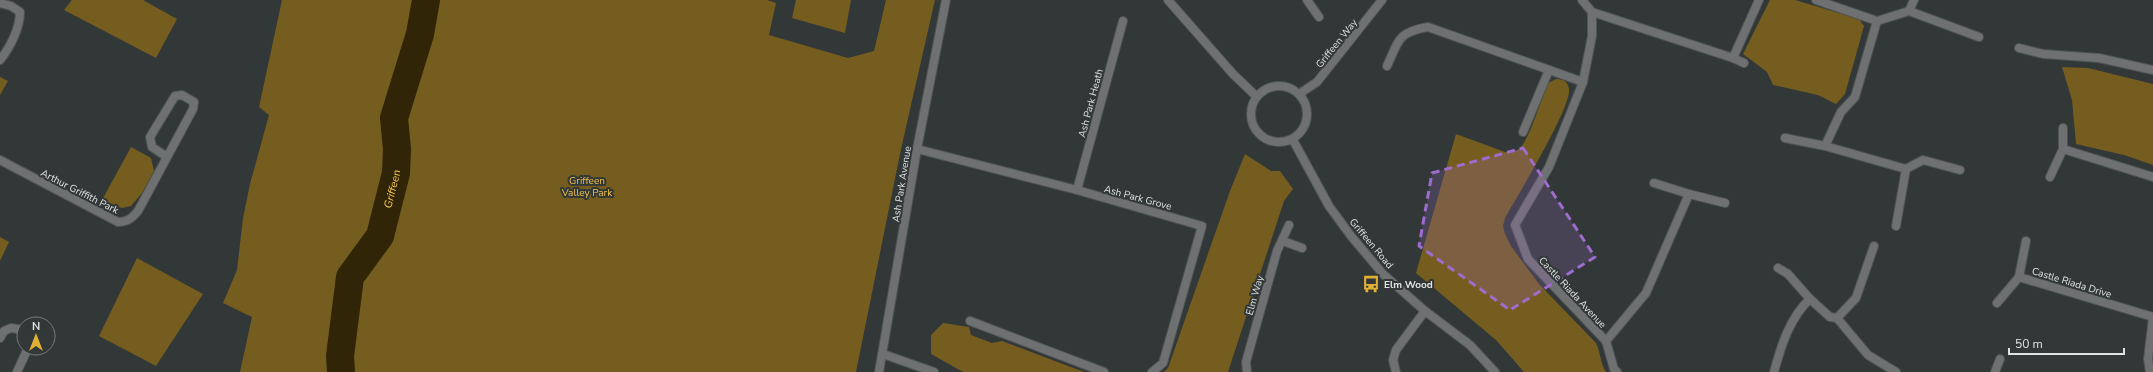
<svg xmlns="http://www.w3.org/2000/svg" width="2153" height="372" viewBox="0 0 2153 372" font-family="'Nunito Sans',sans-serif">
  <rect width="100%" height="100%" fill="#323738"/>
  <g fill="#755d1f">
    <polygon points="72,0 143,0 177,19 156,58 64,10"/>
    <polygon points="282,0 767,0 776,3 769,35 848,58 874,51 886,0 935,0 901,149 856,372 240,372 252,317 223,303 237,270 243,218 250,184 269,115 259,107"/>
    <polygon points="796,0 851,0 845,33 792,18"/>
    <polygon points="1770,0 1795,0 1859,19 1864,26 1845,94 1836,104 1818,95 1773,85 1767,72 1743,54"/>
    <polygon points="2062,67 2088,68 2153,84 2153,165 2124,155 2076,144 2072,100"/>
    <polygon points="0,77 8,81 0,95"/>
    <path d="M 1556,79 C 1562,79 1568,81 1569,89 C 1572,107 1516,198 1505,218 L 1503,226 L 1505,234 L 1511,246 L 1539,284 L 1596,343 C 1601,353 1600,363 1606,372 L 1524,372 L 1496,340 L 1416,273 L 1456,134 L 1505,152 C 1510,152 1515,152 1519,149 C 1529,141 1542,97 1548,83 Z"/>
    <polygon points="131,147 151,158 154,171 142,193 131,206 122,208 102,200"/>
    <polygon points="1245,154 1271,171 1280,171 1293,189 1284,201 1228,372 1164,372 1168,368 1230,191"/>
    <polygon points="0,237 9,242 0,261"/>
    <polygon points="137,258 203,294 156,366 99,336"/>
    <polygon points="943,323 969,327 971,335 992,343 1002,341 1084,372 963,372 931,354 931,335"/>
  </g>
  <g fill="none" stroke-linecap="round" stroke-linejoin="round">
    <path stroke="#312507" stroke-width="28" id="s1" d="M 341,372 L 340,356 L 350,277 L 380,236 L 396,173 L 397,149 L 394,118 L 420,34 L 426,0"/>
    <g stroke="#4e5353" stroke-width="10">
      <g id="minor">
        <polyline points="1307,0 1319,17"/>
        <polyline points="1582,0 1592,12 1733,58 1744,63"/>
        <polyline points="1816,0 1877,21"/>
        <path d="M 0,3 L 11,6 L 20,12 C 20,28 10,48 0,60"/>
        <polyline points="1909,11 1979,37"/>
        <polyline points="1592,12 1592,36 1583,82 1549,167 1515,225 1528,259 1606,341 1614,369 1617,372"/>
        <polyline points="2019,48 2043,54 2099,58 2153,70"/>
        <polyline points="1733,58 1759,0"/>
        <path d="M 1387,66 C 1399,40 1398,32 1428,27 L 1583,82"/>
        <polyline points="2063,128 2063,149"/>
        <polyline points="1523,132 1549,70"/>
        <polyline points="1785,138 1825,146"/>
        <polyline points="917,149 1077,190 1202,226 1163,363 1152,372"/>
        <path d="M 0,160 L 118,222 C 128,222 132,218 138,211 L 193,109 L 194,102 L 182,95 L 175,96 L 150,137 L 152,147 L 167,157"/>
        <polyline points="1906,169 1923,160 1960,170"/>
        <polyline points="2050,177 2063,149 2153,177"/>
        <polyline points="1077,190 1123,21"/>
        <polyline points="1689,194 1725,203"/>
        <polyline points="1896,226 1906,169 1825,146 1841,112 1855,97 1877,21 1909,11 1914,0"/>
        <polyline points="1283,241 1302,248"/>
        <polyline points="1778,268 1788,274 1810,299"/>
        <polyline points="2019,277 2026,241"/>
        <polyline points="1997,303 2019,277 2153,317"/>
        <polyline points="1837,318 1856,298 1874,246"/>
        <polyline points="970,321 1104,372"/>
        <polyline points="0,338 4,331 11,328 24,330"/>
        <polyline points="1606,341 1646,293 1689,194 1654,183"/>
        <polyline points="883,354 934,372"/>
        <polyline points="17,372 28,348"/>
        <polyline points="879,372 917,149 946,0"/>
        <polyline points="1247,372 1246,362 1277,251 1289,225"/>
        <polyline points="1396,372 1393,360 1396,350 1425,311"/>
        <path d="M 1774,372 C 1781,346 1790,317 1810,299 L 1830,317 L 1837,318 L 1868,355 L 1896,372"/>
        <polyline points="1995,372 2000,359"/>
        <polyline points="2150,372 2148,359 2153,317"/>
      </g>
    </g>
    <g stroke="#4e5353" stroke-width="10">
      <g id="tertiary">
        <polyline points="1168,0 1233,74 1256,96"/>
        <circle cx="1279" cy="114" r="28"/>
        <polyline points="1299,94 1317,82 1382,0"/>
        <polyline points="1293,140 1329,206 1351,236 1383,274 1425,311 1470,345 1495,372"/>
      </g>
    </g>
    <use href="#minor" stroke="#6e7071" stroke-width="8"/>
    <use href="#tertiary" stroke="#6e7071" stroke-width="8"/>
  </g>
  <path fill="#9e6ccc" fill-opacity="0.2" stroke="#9e6ccc" stroke-width="3" stroke-dasharray="8 5" stroke-linejoin="round" d="M 1523,148 L 1595,257 L 1510,310 L 1419,246 L 1432,173 Z"/>
  <defs>
    <g id="bus-bare" transform="scale(1.38)"><path d="M-5-6H5V4H4V6H2V4H-2V6H-4V4H-5ZM-3.5-4V0h7V-4ZM-3.5 1.2v1.5H-2V1.2ZM2 1.2v1.5H3.5V1.2Z" fill="#dfb034" stroke="#323738" stroke-width="2.5" paint-order="stroke"/></g>
  </defs>
  <g fill-rule="evenodd">
    <use href="#bus-bare" x="1371" y="284"/>
  </g>
  <g text-anchor="middle" stroke-width="4" stroke-linejoin="round" paint-order="stroke">
    <g font-size="10" fill="#dfe3e3" stroke="#323738">
      <text transform="translate(1336 43) rotate(-51)" y="4">Griffeen Way</text>
      <text transform="translate(1090 103) rotate(-75)" y="4">Ash Park Heath</text>
      <text transform="translate(901 184) rotate(-81)" y="4">Ash Park Avenue</text>
      <text transform="translate(80 191) rotate(27)" y="4">Arthur Griffith Park</text>
      <text transform="translate(1138 197) rotate(15)" y="4">Ash Park Grove</text>
      <text transform="translate(1372 243) rotate(50)" y="4">Griffeen Road</text>
      <text transform="translate(2072 282) rotate(17)" y="4">Castle Riada Drive</text>
      <text transform="translate(1573 292) rotate(47)" y="4">Castle Riada Avenue</text>
      <text transform="translate(1254 295) rotate(-74)" y="4">Elm Way</text>
    </g>
    <g font-size="10" fill="#f4c345" stroke="#323738">
      <text x="587" y="184">Griffeen<tspan x="587" dy="12">Valley Park</tspan></text>
    </g>
    <g font-size="10" font-weight="bold" fill="#dfe3e3" stroke="#323738" text-anchor="start">
      <text x="1384" y="288">Elm Wood</text>
    </g>
    <g font-size="11" font-style="italic" fill="#fbca4e" stroke="#323738">
      <text dy="4" stroke="none"><textPath href="#s1" startOffset="195">Griffeen</textPath></text>
    </g>
  </g>
  <g transform="translate(36 336)"><circle r="19" fill="#323738" stroke="#777c7c"/>
  <path d="M0-3L7 15L0 10L-7 15Z" fill="#dfb034"/>
  <text y="-6" font-size="11" font-weight="bold" text-anchor="middle" fill="#dfe3e3">N</text>
  </g>
  <path d="M2009 348v6h115v-6" fill="none" stroke="#dfe3e3" stroke-width="2"/>
  <text x="2015" y="348" font-size="12" fill="#dfe3e3" stroke="#323738" stroke-width="3" paint-order="stroke">50 m</text>
</svg>
